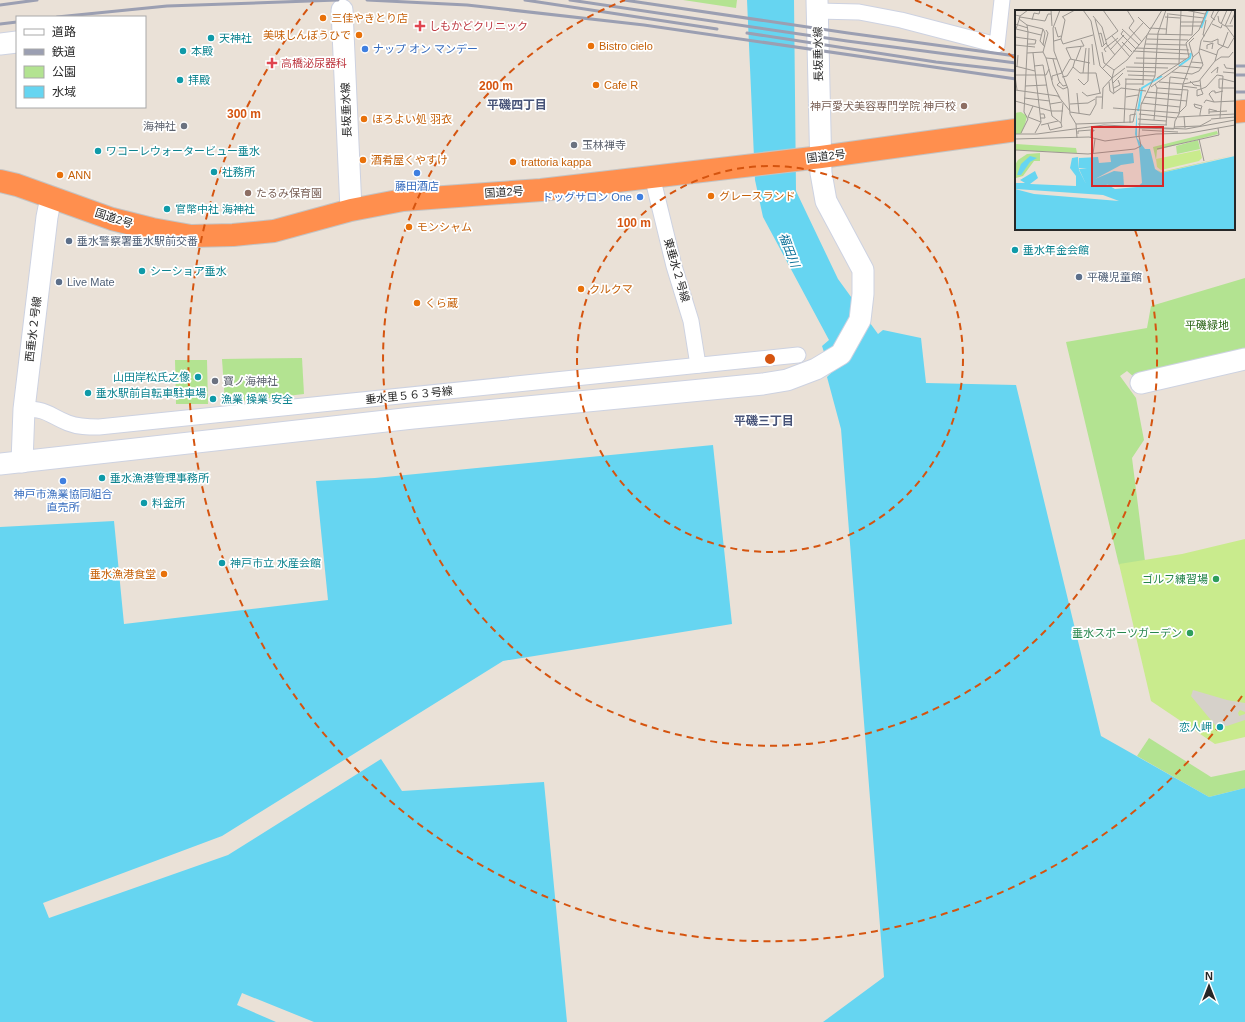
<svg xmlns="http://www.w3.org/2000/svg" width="1245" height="1022" viewBox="0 0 1245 1022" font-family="Arial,'Noto Sans JP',sans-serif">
  <rect width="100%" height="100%" fill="#eae1d7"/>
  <g fill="#b3e391">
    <polygon points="683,0 737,0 736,8"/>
    <polygon points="1245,278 1245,351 1134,377 1127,371 1120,376 1136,398 1144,440 1132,458 1145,561 1119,565 1066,342 1147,328 1151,306"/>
    <polygon points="302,358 304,394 225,403 222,359"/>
    <polygon points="175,360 207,360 208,404 176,404"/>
    <polygon points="1149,738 1211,777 1245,770 1245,788 1209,797 1137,756"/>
  </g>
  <polygon fill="#c9eb8d" points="1245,539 1245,737 1215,744 1151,701 1119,564 1182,554"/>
  <polygon fill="#d6d1ca" points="1193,690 1227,700 1245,703 1245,712 1240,710 1238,713 1239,716 1245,714 1245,720 1227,726 1215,725 1191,696"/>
  <g fill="#66d5f1">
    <polygon points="747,0 794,0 796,191 838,279 878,334 883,330 921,338 926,383 1016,385 1101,736 1209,797 1245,788 1245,1022 823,1022 884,977 841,429 827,377 831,373 822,346 829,340 763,217 755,180"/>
    <polygon points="713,445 732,624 503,661 222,836 43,903 49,918 228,855 381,759 402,791 544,782 567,1022 314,1022 242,993 237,1005 276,1022 0,1022 0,527 114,521 124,624 328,600 316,481 375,478"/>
  </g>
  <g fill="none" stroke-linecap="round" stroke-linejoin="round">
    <g stroke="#cdd2e1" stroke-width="17">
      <g id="street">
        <polyline points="817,11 859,12 901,20 997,45 1002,0"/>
        <polyline points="652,176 674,266 691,321 698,365"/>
        <path d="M 24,409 C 48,409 48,415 68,423 C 78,427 88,427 99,427 L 798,355"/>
      </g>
    </g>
    <g stroke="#cdd2e1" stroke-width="23">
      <g id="secondary">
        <polyline points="342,10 351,210"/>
        <polyline points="0,44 17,42"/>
        <polyline points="1141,383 1245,359"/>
        <polyline points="22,462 24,409 47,217 51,197"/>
        <polyline points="0,464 413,418 763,384 787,380 816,369 841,354 860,320 863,294 863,270 826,201 821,173 817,0"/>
      </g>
    </g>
    <g stroke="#c3c3c3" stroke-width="24">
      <g id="highway">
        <polyline points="1234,112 1245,111"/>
        <polyline points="0,181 17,185 112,219 152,229 191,236 233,235 274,231 351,210 403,200 541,190 821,157 1016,130"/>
      </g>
    </g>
    <use href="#street" stroke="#fff" stroke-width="15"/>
    <use href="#secondary" stroke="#fff" stroke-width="21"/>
    <use href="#highway" stroke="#ff8f4e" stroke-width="22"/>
    <g stroke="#9b9fb2" stroke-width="3">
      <polyline points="367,0 467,5 644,25 1016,79"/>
      <polyline points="525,0 717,29"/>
      <polyline points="570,0 847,41 1016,63"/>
      <polyline points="624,0 848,33 1016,56"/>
      <polyline points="0,5 37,0"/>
      <polyline points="57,17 167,6 338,0"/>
      <polyline points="0,24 17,22"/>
      <polyline points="747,33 936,62 1016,71"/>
      <polyline points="1234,66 1245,66"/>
      <polyline points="1234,75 1245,75"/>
      <polyline points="1234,92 1245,92"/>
    </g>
  </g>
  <g fill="none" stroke="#d5540f" stroke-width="2" stroke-dasharray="7 5">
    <circle cx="770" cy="359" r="193"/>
    <path d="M915 0A387 387 0 0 1 1014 58M1135 230A387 387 0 1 1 625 0"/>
    <path d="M1242 696A580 580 0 1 1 313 2"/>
  </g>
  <g fill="#e8710a" stroke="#fff" stroke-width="1.5">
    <circle cx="323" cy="18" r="4"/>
    <circle cx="359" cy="35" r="4"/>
    <circle cx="591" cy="46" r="4"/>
    <circle cx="596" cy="85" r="4"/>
    <circle cx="364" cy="119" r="4"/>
    <circle cx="363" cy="160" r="4"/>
    <circle cx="513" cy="162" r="4"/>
    <circle cx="60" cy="175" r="4"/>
    <circle cx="711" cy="196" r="4"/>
    <circle cx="409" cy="227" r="4"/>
    <circle cx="581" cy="289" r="4"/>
    <circle cx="417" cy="303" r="4"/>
    <circle cx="164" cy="574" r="4"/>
  </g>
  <g fill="#e0444e" stroke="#fff" stroke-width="1.5">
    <path d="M418 20h4v4h4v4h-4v4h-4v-4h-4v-4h4z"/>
    <path d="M270 57h4v4h4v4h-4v4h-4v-4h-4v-4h4z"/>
  </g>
  <g fill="#0f9aa8" stroke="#fff" stroke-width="1.5">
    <circle cx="211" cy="38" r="4"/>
    <circle cx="183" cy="51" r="4"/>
    <circle cx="180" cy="80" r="4"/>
    <circle cx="98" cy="151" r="4"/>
    <circle cx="214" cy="172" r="4"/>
    <circle cx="167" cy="209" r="4"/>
    <circle cx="1015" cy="250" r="4"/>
    <circle cx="142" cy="271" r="4"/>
    <circle cx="198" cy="377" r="4"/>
    <circle cx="88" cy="393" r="4"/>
    <circle cx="213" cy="399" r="4"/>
    <circle cx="102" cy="478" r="4"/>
    <circle cx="144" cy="503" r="4"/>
    <circle cx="222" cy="563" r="4"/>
    <circle cx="1220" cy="727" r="4"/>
  </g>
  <g fill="#3f7fe0" stroke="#fff" stroke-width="1.5">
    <circle cx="365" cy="49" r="4"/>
    <circle cx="417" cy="173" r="4"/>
    <circle cx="640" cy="197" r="4"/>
    <circle cx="63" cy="481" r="4"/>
  </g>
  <g fill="#8d6e63" stroke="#fff" stroke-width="1.5">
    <circle cx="964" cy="106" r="4"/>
    <circle cx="248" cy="193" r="4"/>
  </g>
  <g fill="#6b7280" stroke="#fff" stroke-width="1.5">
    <circle cx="184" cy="126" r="4"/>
    <circle cx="574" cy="145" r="4"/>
    <circle cx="215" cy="381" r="4"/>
  </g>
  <g fill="#5c6f8a" stroke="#fff" stroke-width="1.5">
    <circle cx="69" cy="241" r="4"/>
    <circle cx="1079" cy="277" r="4"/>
    <circle cx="59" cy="282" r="4"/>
  </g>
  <g fill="#2e9e5b" stroke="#fff" stroke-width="1.5">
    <circle cx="1216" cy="579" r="4"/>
    <circle cx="1190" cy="633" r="4"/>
  </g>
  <g text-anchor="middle" stroke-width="3.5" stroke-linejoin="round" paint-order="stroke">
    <g font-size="11" fill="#c56008" stroke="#fff" text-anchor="start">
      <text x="331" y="22">三佳やきとり店</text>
      <text x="351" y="39" text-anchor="end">美味しんぼうひで</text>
      <text x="599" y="50">Bistro cielo</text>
      <text x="604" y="89">Cafe R</text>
      <text x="372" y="123">ほろよい処 羽衣</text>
      <text x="371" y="164">酒肴屋くやすけ</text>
      <text x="521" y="166">trattoria kappa</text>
      <text x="68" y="179">ANN</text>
      <text x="719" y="200">グレースランド</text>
      <text x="417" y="231">モンシャム</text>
      <text x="589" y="293">クルクマ</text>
      <text x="425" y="307">くら蔵</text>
      <text x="156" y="578" text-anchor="end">垂水漁港食堂</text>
    </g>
    <g font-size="11" fill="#be3a42" stroke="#fff" text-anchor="start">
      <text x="429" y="30">しもかどクリニック</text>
      <text x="281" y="67">高橋泌尿器科</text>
    </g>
    <g font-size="11" fill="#0d838f" stroke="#fff" text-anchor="start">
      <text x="219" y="42">天神社</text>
      <text x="191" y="55">本殿</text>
      <text x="188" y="84">拝殿</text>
      <text x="106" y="155">ワコーレウォータービュー垂水</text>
      <text x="222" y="176">社務所</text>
      <text x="175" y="213">官幣中社 海神社</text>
      <text x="1023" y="254">垂水年金会館</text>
      <text x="150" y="275">シーショア垂水</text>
      <text x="190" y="381" text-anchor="end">山田岸松氏之像</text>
      <text x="96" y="397">垂水駅前自転車駐車場</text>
      <text x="221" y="403">漁業 操業 安全</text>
      <text x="110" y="482">垂水漁港管理事務所</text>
      <text x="152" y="507">料金所</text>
      <text x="230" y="567">神戸市立 水産会館</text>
      <text x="1212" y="731" text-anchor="end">恋人岬</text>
    </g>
    <g font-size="11" fill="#366cbe" stroke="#fff">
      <text x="373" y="53" text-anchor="start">ナップ オン マンデー</text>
      <text x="417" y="190">藤田酒店</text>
      <text x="632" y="201" text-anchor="end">ドッグサロン One</text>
      <text x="63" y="498">神戸市漁業協同組合<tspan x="63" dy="13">直売所</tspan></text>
    </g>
    <g font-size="11" fill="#272727" stroke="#fff">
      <text transform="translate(818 54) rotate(-91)" y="4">長坂垂水線</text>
      <text transform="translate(346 110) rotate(-92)" y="4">長坂垂水線</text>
      <text transform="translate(826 156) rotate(-7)" y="4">国道2号</text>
      <text transform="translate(504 192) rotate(-4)" y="4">国道2号</text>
      <text transform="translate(114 218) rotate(18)" y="4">国道2号</text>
      <text transform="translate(677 270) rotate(74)" y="4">東垂水２号線</text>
      <text transform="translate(33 329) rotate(-83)" y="4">西垂水２号線</text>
      <text transform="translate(409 395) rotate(-6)" y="4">垂水里５６３号線</text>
    </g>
    <g font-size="11" fill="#785e54" stroke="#fff" text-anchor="end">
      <text x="956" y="110">神戸愛犬美容専門学院 神戸校</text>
      <text x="256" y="197" text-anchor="start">たるみ保育園</text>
    </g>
    <g font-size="11" fill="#5b616d" stroke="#fff" text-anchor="start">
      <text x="176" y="130" text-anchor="end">海神社</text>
      <text x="582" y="149">玉林禅寺</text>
      <text x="223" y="385">寶ノ海神社</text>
    </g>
    <g font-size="11" fill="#4e5e75" stroke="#fff" text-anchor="start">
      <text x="77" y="245">垂水警察署垂水駅前交番</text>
      <text x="1087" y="281">平磯児童館</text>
      <text x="67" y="286">Live Mate</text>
    </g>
    <g font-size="11" fill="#2c6417" stroke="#fff">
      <text x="1207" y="329">平磯緑地</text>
    </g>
    <g font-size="11" fill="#27864d" stroke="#fff" text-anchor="end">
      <text x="1208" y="583">ゴルフ練習場</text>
      <text x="1182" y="637">垂水スポーツガーデン</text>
    </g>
    <g font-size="12" font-weight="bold" fill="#475378" stroke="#fff">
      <text x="517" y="109">平磯四丁目</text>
      <text x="764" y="425">平磯三丁目</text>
    </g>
    <g font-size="12" font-style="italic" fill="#0a7098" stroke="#fff">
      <text transform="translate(789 250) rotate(69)" y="4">福田川</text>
    </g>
  </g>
  <g transform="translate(1015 10)">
    <rect width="220" height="220" fill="#eae1d7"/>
    <path d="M 6,102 L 12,106 L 10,114 L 6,124 L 0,124 L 0,103 ZM 202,121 L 203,124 L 142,140 L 141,150 L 138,137 ZM 183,130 L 185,139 L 162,144 L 161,136 ZM 0,134 L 61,138 L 62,143 L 0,140 ZM 25,143 L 25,151 L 19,151 L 8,166 L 1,168 L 0,155 L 3,150 L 12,144 ZM 220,145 L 146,163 L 142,160 L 146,162 Z" fill="#b3e391"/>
    <path d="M 185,140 L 187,148 L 184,151 L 146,160 L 142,157 L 141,149 Z" fill="#c9eb8d"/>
    <path d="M 122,100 L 122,128 L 130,139 L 135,139 L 140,159 L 146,163 L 220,146 L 220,220 L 0,220 L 0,173 L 10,173 L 5,170 L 20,161 L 23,168 L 15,174 L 61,176 L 61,166 L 55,158 L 57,148 L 63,147 L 64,160 L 71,174 L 64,159 L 72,158 L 64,158 L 64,148 L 83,147 L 84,153 L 96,152 L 95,145 L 118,143 L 119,153 L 106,155 L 80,169 L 99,161 L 108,162 L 109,176 L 99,177 L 91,174 L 100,179 L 122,177 L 127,173 L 124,137 L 120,124 ZM 15,146 L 22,148 L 15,152 L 6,165 L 2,165 L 6,154 Z" fill="#66d5f1"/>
    <path d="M 0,179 L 88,185 L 104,191 L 19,184 Z" fill="#eae1d7"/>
    <path fill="none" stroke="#66d5f1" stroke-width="2" d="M 186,18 L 193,0M 164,56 L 175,48 L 176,43M 123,101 L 127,78 L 147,66"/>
    <path fill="none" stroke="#9c9791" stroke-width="1" d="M 36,0 L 37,16M 45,0 L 38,18 L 39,41 L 53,79 L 55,104 L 61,114 L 62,128M 68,0 L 76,11 L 85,56 L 97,68M 88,0 L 103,21 L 91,30M 112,0 L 119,11 L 114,18 L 127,32M 170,0 L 190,4M 199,0 L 196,7 L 200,10M 217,0 L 210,16 L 218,16M 154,4 L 189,8M 0,5 L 5,6 L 13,0M 5,6 L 4,9 L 12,15 L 13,22 L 9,102 L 13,109 L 6,123M 78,6 L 87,17 L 92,35 L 100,45M 203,6 L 204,12 L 210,16M 47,7 L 60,0M 123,7 L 135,19M 150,7 L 165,8M 80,9 L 87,37 L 91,33M 17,10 L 19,3 L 24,4 L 25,0M 165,12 L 188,12M 0,14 L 13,18M 197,14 L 206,18 L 207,15M 206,14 L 212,0M 215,14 L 220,3M 12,15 L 28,19 L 30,23M 165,16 L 186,16M 211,16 L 219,27M 40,17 L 43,27 L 46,26M 135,18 L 151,19M 1,19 L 5,7 L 30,11 L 33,4 L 36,4M 1,19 L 26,25M 28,19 L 25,31 L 30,37M 107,19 L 124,35M 108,21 L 106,24 L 121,39M 84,24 L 86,23 L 89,35M 133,24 L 177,25M 151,25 L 153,3M 177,25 L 179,0M 97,26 L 115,47M 190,26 L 188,25 L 191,10M 0,27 L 21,30 L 20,34 L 12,34M 46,29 L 50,10 L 48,7M 132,29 L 173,30M 39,31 L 46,29 L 48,34 L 78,25M 188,31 L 196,32 L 203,29 L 203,34 L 208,36 L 213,22M 107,32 L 117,42M 77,34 L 79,55M 130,34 L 171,35M 0,35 L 20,37M 28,35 L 30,23M 121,38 L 174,40M 185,39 L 202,45M 192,39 L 192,35 L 198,33 L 197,39M 95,40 L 109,25M 118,41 L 175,44M 28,42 L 33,23 L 31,20M 87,42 L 89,53 L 99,60M 91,42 L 89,39 L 103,28M 12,43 L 28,42 L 31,48 L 42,49M 18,43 L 26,112 L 20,123M 178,47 L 184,42 L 186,31 L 204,0M 31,48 L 38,75 L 45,88M 121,48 L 171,49M 38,49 L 44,71 L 48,76 L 52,75M 56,49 L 51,38 L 69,36 L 66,30M 60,50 L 58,57 L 65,63M 61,50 L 66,37M 200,51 L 203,40 L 208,36 L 213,38 L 220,26M 176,52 L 188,53M 119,53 L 164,54 L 166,0M 209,54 L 211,58 L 220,59M 0,56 L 20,61M 19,56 L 28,55 L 37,106 L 46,113 L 47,117 L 35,120 L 33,114M 2,57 L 3,45M 111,57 L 153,58M 87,59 L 128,13M 112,61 L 141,62M 157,62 L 177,64 L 184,61 L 188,55 L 184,42M 208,62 L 220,63M 65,63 L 81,63 L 85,83M 68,63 L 71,38M 196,63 L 203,57 L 202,63M 0,65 L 31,65 L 34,59M 113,65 L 140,66M 0,66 L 2,80M 47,67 L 52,66 L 58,57M 155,67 L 173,69M 97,68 L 110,58M 142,68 L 174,47 L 171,33 L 184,20 L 192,0M 63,69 L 69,75 L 73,71 L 74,38M 110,69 L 138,70M 208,69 L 220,72M 37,70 L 37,66 L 47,63 L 55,49 L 75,53M 185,70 L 186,79 L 188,84 L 182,86 L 182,80 L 186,79 L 191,77 L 202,65 L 208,66 L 205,108M 175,71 L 179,75 L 186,76M 45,72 L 42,75 L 48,79 L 53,77M 94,72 L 95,81 L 99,84M 144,72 L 168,74M 98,73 L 108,63M 111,74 L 128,74M 140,74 L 142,78 L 173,80 L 171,96 L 165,102M 168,74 L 184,71 L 200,51 L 206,47 L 214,47 L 218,42M 128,75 L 129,39 L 132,25M 10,76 L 32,75M 167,76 L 182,78M 136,77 L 165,56 L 187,58M 99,78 L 105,75 L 103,70M 204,78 L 220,78M 204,78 L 204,69 L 208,69M 0,80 L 43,86 L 55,101M 67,82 L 72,86 L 86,83M 132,82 L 167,85M 62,83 L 64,103M 99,83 L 106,78 L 131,81M 99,83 L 97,68 L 99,60 L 112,50 L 132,25 L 147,0M 111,87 L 123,85M 129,87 L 172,91M 9,88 L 35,91M 0,91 L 36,101 L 48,101M 199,92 L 194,84 L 197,81 L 200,81 L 200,83 L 208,81M 126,93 L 165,97M 189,93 L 191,90 L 199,92 L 220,91M 35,94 L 47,92M 55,94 L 73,93 L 80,89M 98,98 L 165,103M 87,99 L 88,78 L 97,68M 55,102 L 75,105 L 81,94 L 81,87 L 87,87M 194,102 L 212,101M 25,104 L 29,104 L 30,108 L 25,108M 124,104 L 162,108M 194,104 L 194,99 L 202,101M 169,106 L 170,118M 185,106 L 185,104 L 186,99 L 187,96 L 179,94 L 180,97 L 186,99M 13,107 L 26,112M 13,107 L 18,96M 163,107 L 220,104M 123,109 L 151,111M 196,109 L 220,107M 139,110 L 142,78M 46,113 L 48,93M 109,113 L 111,69M 115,113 L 115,105 L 121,104M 61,114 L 118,112 L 125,78M 123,114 L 152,115M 26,115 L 43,111M 151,115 L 155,67M 159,117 L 185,116 L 196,110M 124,118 L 159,119 L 160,111 L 164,104 L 168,74 L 178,47 L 174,33 L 179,28M 127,120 L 163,122M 76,121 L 79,120 L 79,121 L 76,121 L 76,128M 0,124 L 22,124 L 89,115 L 171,119 L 220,110M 63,124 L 63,121 L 76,120M 124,126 L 126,95 L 140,66 L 143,23 L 151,0M 0,129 L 74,127 L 90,131 L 141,124 L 175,123 L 220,115M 184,129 L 189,151M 142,139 L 204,125 L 203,118M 0,140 L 73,144 L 120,139 L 126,136 L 124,126M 78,144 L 80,129"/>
    <path fill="#d62828" fill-opacity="0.15" stroke="#d62828" stroke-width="2" d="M 77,117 L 148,117 L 148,176 L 77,176 Z"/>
    <rect width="220" height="220" fill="none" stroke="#272727" stroke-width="2"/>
  </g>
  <circle cx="770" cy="359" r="6" fill="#d5540f" stroke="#fff" stroke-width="2"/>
  <g font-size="12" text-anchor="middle" font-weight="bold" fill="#d5540f" stroke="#fff" stroke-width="3.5" stroke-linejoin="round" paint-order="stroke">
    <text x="496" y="90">200 m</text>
    <text x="244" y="118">300 m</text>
    <text x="634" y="227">100 m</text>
  </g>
  <rect x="16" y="16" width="130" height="92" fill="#ffffff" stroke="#a9a9a9"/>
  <rect x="24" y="29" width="20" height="6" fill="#ffffff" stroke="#a9a9a9"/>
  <text x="52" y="36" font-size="12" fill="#272727">道路</text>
  <rect x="24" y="49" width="20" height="6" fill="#9b9fb2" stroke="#a9a9a9"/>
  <text x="52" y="56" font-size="12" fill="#272727">鉄道</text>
  <rect x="24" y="66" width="20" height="12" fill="#b3e391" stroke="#a9a9a9"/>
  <text x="52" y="76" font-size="12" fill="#272727">公園</text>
  <rect x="24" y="86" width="20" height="12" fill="#66d5f1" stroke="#a9a9a9"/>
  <text x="52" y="96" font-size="12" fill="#272727">水域</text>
  <g transform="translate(1209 986)" stroke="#ffffff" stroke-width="3" paint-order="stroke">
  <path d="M0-3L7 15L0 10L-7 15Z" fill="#272727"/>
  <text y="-6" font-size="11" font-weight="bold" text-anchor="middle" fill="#272727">N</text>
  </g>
</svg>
